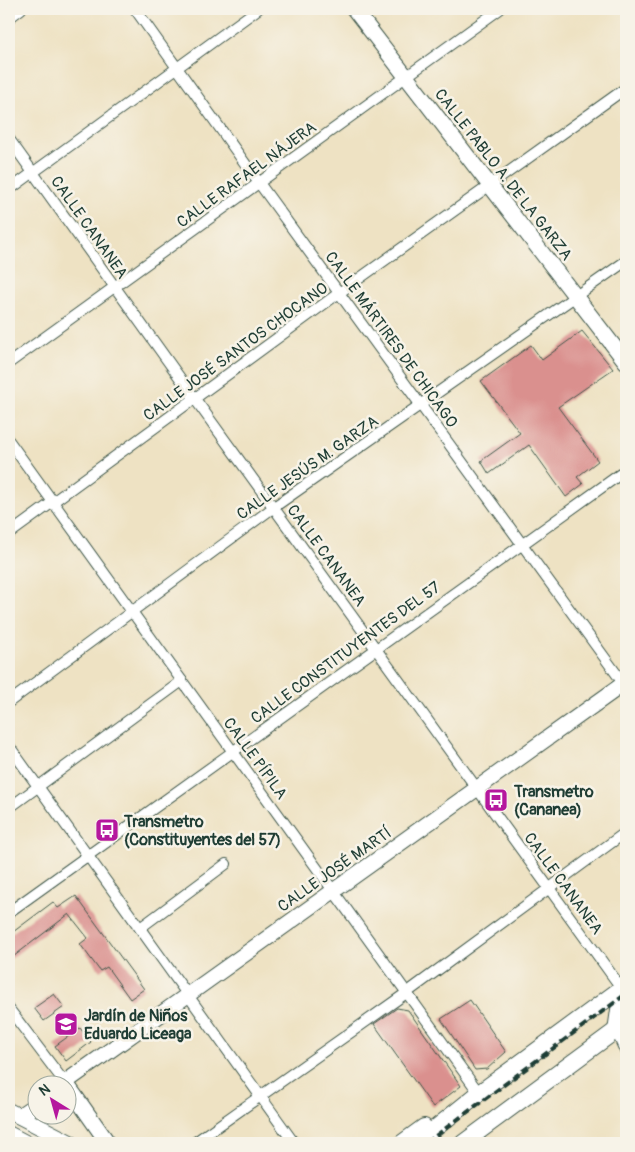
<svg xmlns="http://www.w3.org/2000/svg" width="635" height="1152" viewBox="0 0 635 1152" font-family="Pangolin,sans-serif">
  <rect width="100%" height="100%" fill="#f7f3e8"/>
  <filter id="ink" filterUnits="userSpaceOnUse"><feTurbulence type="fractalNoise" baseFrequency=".02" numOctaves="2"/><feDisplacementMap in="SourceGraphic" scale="10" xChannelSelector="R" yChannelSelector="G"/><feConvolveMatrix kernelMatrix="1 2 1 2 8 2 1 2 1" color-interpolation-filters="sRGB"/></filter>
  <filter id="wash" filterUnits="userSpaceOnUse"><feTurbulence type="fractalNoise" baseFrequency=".0096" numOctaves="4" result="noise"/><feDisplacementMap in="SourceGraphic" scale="20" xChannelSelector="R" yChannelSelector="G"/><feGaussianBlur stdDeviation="1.12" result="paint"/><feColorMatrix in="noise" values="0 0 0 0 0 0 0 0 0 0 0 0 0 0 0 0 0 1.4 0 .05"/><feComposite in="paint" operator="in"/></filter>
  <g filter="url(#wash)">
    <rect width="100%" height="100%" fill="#eee2c3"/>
    <g id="blocks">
      <g fill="#da908e">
        <polygon points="582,331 613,369 558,407 598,461 577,477 583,484 566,497 529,445 489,474 481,461 520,433 481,381 531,345 542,360"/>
        <polygon points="76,896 144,989 130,999 107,967 100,971 80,944 88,938 69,914 9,960 9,935 53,902 58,908"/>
        <polygon points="54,994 64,1007 44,1021 34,1008"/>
        <polygon points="470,1000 506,1052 487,1069 475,1070 441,1019"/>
        <polygon points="397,1008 408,1010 461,1086 433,1107 374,1024"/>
        <polygon points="80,1028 91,1042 66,1061 55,1046"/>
      </g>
    </g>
  </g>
  <g filter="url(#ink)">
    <use href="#blocks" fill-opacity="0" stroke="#3e5649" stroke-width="1"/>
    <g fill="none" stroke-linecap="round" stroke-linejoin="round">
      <g stroke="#3e5649" stroke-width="12">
        <g id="street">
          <polyline points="135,9 259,183 626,687"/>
          <polyline points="9,18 21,9"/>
          <polyline points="9,139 195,399 622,989"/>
          <polyline points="9,190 258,9"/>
          <polyline points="9,363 500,9"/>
          <polyline points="9,441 479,1093"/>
          <polyline points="9,534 339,293 626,88"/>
          <polyline points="9,702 274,507 626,261"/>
          <polyline points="9,746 294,1143"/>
          <polyline points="9,808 182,681"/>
          <polyline points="9,912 626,470"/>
          <polyline points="140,928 226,864"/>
          <polyline points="9,1009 65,1083"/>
          <polyline points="616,1031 626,1053"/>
          <polyline points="194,1143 405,994 626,832"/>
        </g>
      </g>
      <g stroke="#3e5649" stroke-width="17">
        <g id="secondary">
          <polyline points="354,9 626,362"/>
          <polyline points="63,1084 626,682"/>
          <polyline points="68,1086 108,1143"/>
          <polyline points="9,1111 71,1143"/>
          <polyline points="19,1116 38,1103"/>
          <polyline points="9,1134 26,1143"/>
        </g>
      </g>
      <g stroke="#3e5649" stroke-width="18">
        <g id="primary">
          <polyline points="616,1031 622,989"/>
          <polyline points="402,1143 424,1127"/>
          <polyline points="417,1143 479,1093 626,985"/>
          <polyline points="463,1143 626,1023"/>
        </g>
      </g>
      <use href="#street" stroke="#fff" stroke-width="10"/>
      <use href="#secondary" stroke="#fff" stroke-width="15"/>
      <use href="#primary" stroke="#fff" stroke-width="16"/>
      <polyline stroke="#1f3d34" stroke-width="4" stroke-dasharray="8 4" stroke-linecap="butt" points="426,1143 626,994"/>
    </g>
  </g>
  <defs>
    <g id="bus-square" transform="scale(1.25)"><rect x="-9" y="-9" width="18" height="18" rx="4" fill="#b5179e" stroke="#f7f3e8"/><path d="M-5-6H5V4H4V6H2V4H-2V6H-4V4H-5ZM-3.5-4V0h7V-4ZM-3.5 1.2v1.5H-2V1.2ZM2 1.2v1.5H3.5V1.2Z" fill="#fff"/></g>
    <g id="school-square" transform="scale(1.25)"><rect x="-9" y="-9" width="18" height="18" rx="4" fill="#b5179e" stroke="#f7f3e8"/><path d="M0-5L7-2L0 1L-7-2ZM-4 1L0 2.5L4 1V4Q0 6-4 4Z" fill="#fff"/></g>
  </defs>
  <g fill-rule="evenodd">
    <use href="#bus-square" x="496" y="800"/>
    <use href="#bus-square" x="107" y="830"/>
    <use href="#school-square" x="66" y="1024"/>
  </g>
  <g text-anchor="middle" stroke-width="5" stroke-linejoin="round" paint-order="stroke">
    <g font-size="16" fill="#1f3d34" stroke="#f7f3e8">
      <text transform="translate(246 174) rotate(-36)" y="6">CALLE RAFAEL NÁJERA</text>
      <text transform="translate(504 174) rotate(52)" y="6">CALLE PABLO A. DE LA GARZA</text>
      <text transform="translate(90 227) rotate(55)" y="6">CALLE CANANEA</text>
      <text transform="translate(392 339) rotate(54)" y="6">CALLE MÁRTIRES DE CHICAGO</text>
      <text transform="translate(235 351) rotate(-36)" y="6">CALLE JOSÉ SANTOS CHOCANO</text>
      <text transform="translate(307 467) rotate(-35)" y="6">CALLE JESÚS M. GARZA</text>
      <text transform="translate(327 555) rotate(54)" y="6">CALLE CANANEA</text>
      <text transform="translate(345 652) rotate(-36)" y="6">CALLE CONSTITUYENTES DEL 57</text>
      <text transform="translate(256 758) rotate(54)" y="6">CALLE PÍPILA</text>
      <text transform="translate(334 869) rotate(-35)" y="6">CALLE JOSÉ MARTÍ</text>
      <text transform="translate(564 883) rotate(54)" y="6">CALLE CANANEA</text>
    </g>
    <g font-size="16" font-weight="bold" fill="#1f3d34" stroke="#f7f3e8" text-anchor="start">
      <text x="514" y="797">Transmetro<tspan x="514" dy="18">(Cananea)</tspan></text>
      <text x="124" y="827">Transmetro<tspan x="124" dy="18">(Constituyentes del 57)</tspan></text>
      <text x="84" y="1021">Jardín de Niños<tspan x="84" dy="18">Eduardo Liceaga</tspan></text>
    </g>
  </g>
  <rect width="635" height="1152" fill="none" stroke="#f7f3e8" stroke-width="30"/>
  <g transform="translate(52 1100) rotate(323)"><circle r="24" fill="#f7f3e8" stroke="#a1aaa0"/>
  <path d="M0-4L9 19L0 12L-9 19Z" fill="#b5179e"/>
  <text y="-8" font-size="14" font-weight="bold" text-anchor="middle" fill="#1f3d34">N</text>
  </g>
</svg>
